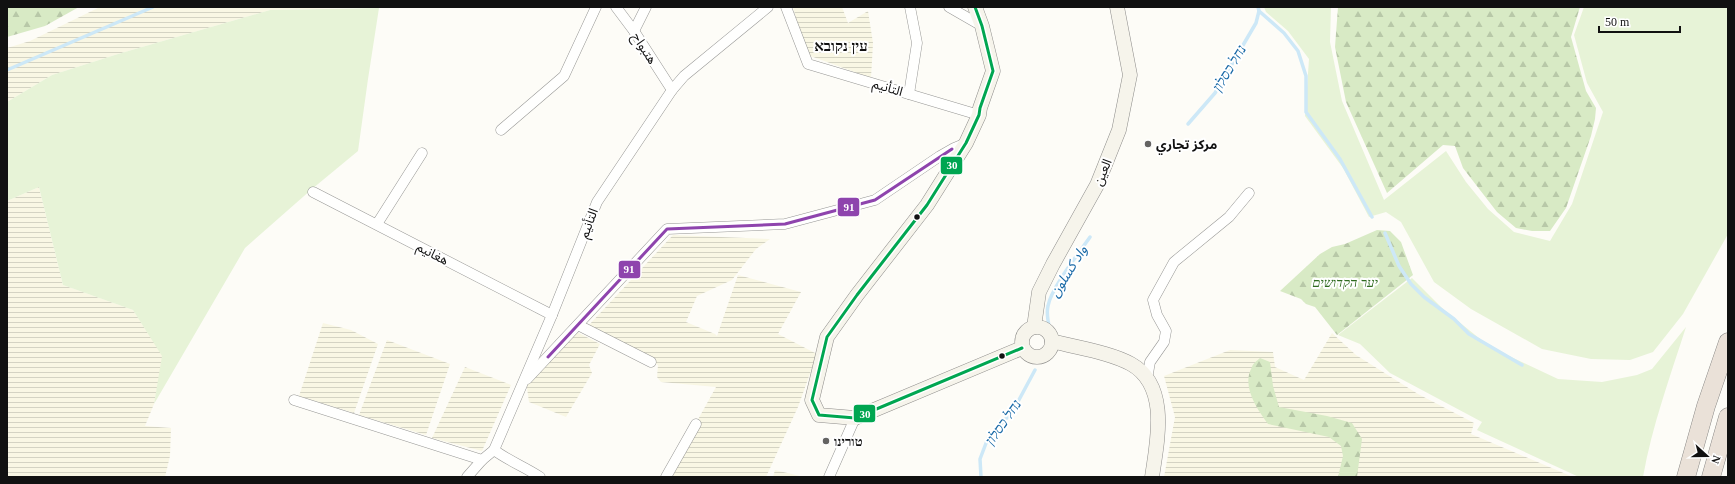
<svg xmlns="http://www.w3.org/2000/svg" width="1735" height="484" viewBox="0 0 1735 484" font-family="'Times New Roman','Noto Sans Arabic',Heebo,serif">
  <defs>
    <pattern id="farmland-rules" width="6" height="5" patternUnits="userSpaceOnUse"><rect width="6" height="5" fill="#f9f7e4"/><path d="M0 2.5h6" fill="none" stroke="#d4d3c3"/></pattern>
    <pattern id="forest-firs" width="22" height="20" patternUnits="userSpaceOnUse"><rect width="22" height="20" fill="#d8eac5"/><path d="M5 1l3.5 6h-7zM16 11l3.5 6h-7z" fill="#b8c8a8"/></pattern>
  </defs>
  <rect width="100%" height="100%" fill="#fdfcf7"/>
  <g fill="url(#farmland-rules)">
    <polygon points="100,7 394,7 270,10 118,54 52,75 7,102 7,48 30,41"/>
    <polygon points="793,7 842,7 848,23 868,11 873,43 871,78 805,54"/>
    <polygon points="39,187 63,285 133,310 163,356 154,404 145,426 171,428 170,456 165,477 7,477 7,201"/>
    <polygon points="673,235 770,239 756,249 732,280 697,296 686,322 715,334 717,336 738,275 801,292 778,334 817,354 798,407 766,477 666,477 716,387 661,382 657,377 658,365 589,325"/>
    <polygon points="323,323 351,330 378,344 354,413 299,396"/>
    <polygon points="573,330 600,344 589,365 592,373 566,417 529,402 526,381"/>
    <polygon points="1332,333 1356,355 1418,394 1474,423 1471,434 1573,477 1164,477 1175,417 1164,376 1230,350 1273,352 1275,367 1304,380"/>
    <polygon points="387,340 450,364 426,435 359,415"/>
    <polygon points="465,367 511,385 482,451 432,438"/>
    <polygon points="775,470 804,477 773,477"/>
  </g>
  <g fill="#e7f3d7">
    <polygon points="1264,7 1331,7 1330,42 1342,101 1384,200 1446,151 1466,182 1488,209 1514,232 1550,241 1572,204 1603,112 1587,83 1574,35 1584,7 1728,7 1728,234 1683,314 1653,352 1630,360 1591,359 1542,349 1471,309 1434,282 1401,222 1386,212 1369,217 1343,168 1305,116 1309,59 1288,31 1266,12"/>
    <polygon points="379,8 368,79 358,151 312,189 245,248 154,404 162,356 133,310 63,285 39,187 7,201 7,102 52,75 118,54 270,10"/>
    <path d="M 1412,278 L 1443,309 L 1490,347 L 1558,379 L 1602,382 L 1637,375 L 1652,369 L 1686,327 C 1670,377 1652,426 1643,477 L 1579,477 L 1477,430 L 1482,422 L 1390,373 L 1360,344 L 1338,335 Z"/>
  </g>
  <g fill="url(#forest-firs)">
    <polygon points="7,7 79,7 45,26 7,37"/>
    <polygon points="1338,7 1580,7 1571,37 1586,91 1596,108 1595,119 1591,136 1566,208 1550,231 1532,231 1516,228 1497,212 1463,168 1455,146 1443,145 1387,193 1346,102 1335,47"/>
    <polygon points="1377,230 1390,231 1401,242 1413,275 1337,335 1315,307 1306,304 1301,299 1280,291 1320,254 1332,247 1345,244"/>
    <path d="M 1260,358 L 1270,362 L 1273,386 L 1279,407 L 1327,416 L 1352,423 L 1362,439 L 1357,477 L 1338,477 L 1343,456 L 1341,446 L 1329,437 L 1268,424 C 1257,409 1241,386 1252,367 C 1253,363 1258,360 1260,358 Z"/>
  </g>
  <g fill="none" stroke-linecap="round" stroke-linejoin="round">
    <g stroke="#cde8f7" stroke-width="3.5">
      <polyline points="1259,11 1284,33 1298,51 1306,76 1306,112 1340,159 1372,217"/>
      <polyline points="7,70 153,7"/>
      <polyline points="1188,124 1215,93 1256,23 1259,11 1258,7"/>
      <polyline points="1385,233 1399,266 1411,284 1424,297 1454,319 1469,334 1522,365"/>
      <path d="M 1050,330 C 1048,322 1046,314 1048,306 C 1051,288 1079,253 1090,237"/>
      <polyline points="981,477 980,459 988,438 1013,411 1035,370"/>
    </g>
    <g stroke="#979795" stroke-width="11">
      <g id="street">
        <polyline points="616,7 634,31 672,90"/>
        <polyline points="786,7 808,64 979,115"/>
        <polyline points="949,7 982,26"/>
        <polyline points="634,31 646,7"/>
        <polyline points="909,94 917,43 910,7"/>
        <polyline points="501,130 564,76 596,7"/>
        <polyline points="313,192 552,315"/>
        <polyline points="377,224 422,153"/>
        <polyline points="578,325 651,362"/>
        <polyline points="527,379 667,229 785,224 875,200 940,156 954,148 966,143"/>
        <polyline points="1147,379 1150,362 1164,342 1166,331 1157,315 1153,300 1174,262 1229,217 1249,193"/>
        <polyline points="294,400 482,460"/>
        <path d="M 494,450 C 509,461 525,467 540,477"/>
        <polyline points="467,477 482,460 494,450 552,315 597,202 672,90 684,76 768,7"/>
        <polyline points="666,477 696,424"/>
        <polyline points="829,477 855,418"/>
      </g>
    </g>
    <g stroke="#8e8d8b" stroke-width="15">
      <g id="secondary">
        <polyline points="975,7 982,26 993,71 980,108 979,115 966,143 927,205 857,295 827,337 812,400 819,415 855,418 1022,348"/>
        <circle cx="1037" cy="342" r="15"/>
        <polyline points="1034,327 1039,292 1053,264 1097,185 1119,130 1130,75 1117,7"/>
        <path d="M 1052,341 C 1077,348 1109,352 1131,364 C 1170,386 1157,442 1152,477"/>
      </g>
    </g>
    <g stroke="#858482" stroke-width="19">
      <g id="highway">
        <polyline points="1686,477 1706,406 1728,342"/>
        <polyline points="1711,477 1728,417"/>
      </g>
    </g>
    <use href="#street" stroke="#fffffe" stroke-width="10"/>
    <use href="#secondary" stroke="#f6f4eb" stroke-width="14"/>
    <use href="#highway" stroke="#eae1d8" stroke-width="18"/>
    <g stroke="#fff" stroke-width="6">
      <polyline id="bus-1" points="975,7 982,26 993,71 980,108 979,115 966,143 927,205 857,295 827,337 812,400 819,415 855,418 1022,348"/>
    </g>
    <g stroke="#fff" stroke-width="6">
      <polyline id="bus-2" points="548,357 667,229 785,224 875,200 952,149"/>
    </g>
    <use href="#bus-1" stroke="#00a651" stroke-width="3"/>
    <use href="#bus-2" stroke="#8e44ad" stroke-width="3"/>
  </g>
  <g fill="#646362" stroke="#fff" stroke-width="1.5">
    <circle cx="1148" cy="144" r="4"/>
    <circle cx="826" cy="441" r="4"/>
  </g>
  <g fill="#111" stroke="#fff" stroke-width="1.5">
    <circle cx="917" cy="217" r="3.5"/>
    <circle cx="1002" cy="356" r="3.5"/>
  </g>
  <g text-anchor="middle" stroke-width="4" stroke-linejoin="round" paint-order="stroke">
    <g font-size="13" fill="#111" stroke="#fff">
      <text transform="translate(645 48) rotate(57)" y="5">هتبواح</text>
      <text transform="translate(888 87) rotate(17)" y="5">التأنيم</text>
      <text transform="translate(1102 172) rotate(-68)" y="5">العين</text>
      <text transform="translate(588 223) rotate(-69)" y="5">التأنيم</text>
      <text transform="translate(433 253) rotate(28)" y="5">هغانيم</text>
    </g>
    <g font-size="13" font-weight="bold" fill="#111" stroke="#fff" text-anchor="start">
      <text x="1156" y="149">مركز تجاري</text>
      <text x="834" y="446">טורינו</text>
    </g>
    <g font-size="13" font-style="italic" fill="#2f6b1f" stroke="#fff">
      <text x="1345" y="287">יער הקדושים</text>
    </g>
    <g font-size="14" font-style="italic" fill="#1768a6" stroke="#fff">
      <text transform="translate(1229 68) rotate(-59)" y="5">נחל כסלון</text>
      <text transform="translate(1068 271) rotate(-58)" y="5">واد كسلون</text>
      <text transform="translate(1003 422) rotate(-55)" y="5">נחל כסלון</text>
    </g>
    <g font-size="15" font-weight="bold" fill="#111" stroke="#fff">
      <text x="841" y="51">עין נקובא</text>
    </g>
  </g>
  <g stroke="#fff" stroke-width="1.5">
    <rect x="940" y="156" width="23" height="19" rx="4" fill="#00a651"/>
    <rect x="837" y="197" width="23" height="20" rx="4" fill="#8e44ad"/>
    <rect x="618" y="260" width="23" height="19" rx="4" fill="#8e44ad"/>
    <rect x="853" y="404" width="23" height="19" rx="4" fill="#00a651"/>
  </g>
  <g font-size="11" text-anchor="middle" font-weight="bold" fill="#fff">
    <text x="952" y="169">30</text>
    <text x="849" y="211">91</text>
    <text x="629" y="273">91</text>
    <text x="865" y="418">30</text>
  </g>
  <rect width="1735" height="484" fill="none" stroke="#111111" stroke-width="16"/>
  <g transform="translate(1707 456) rotate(111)" stroke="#ffffff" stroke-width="3" paint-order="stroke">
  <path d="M0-3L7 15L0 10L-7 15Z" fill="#111111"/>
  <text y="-6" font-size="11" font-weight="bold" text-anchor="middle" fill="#111111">N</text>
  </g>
  <path d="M1599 26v6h81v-6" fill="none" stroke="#111111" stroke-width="2"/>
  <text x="1605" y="26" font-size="12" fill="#111111" stroke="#ffffff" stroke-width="3" paint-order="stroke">50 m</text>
</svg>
